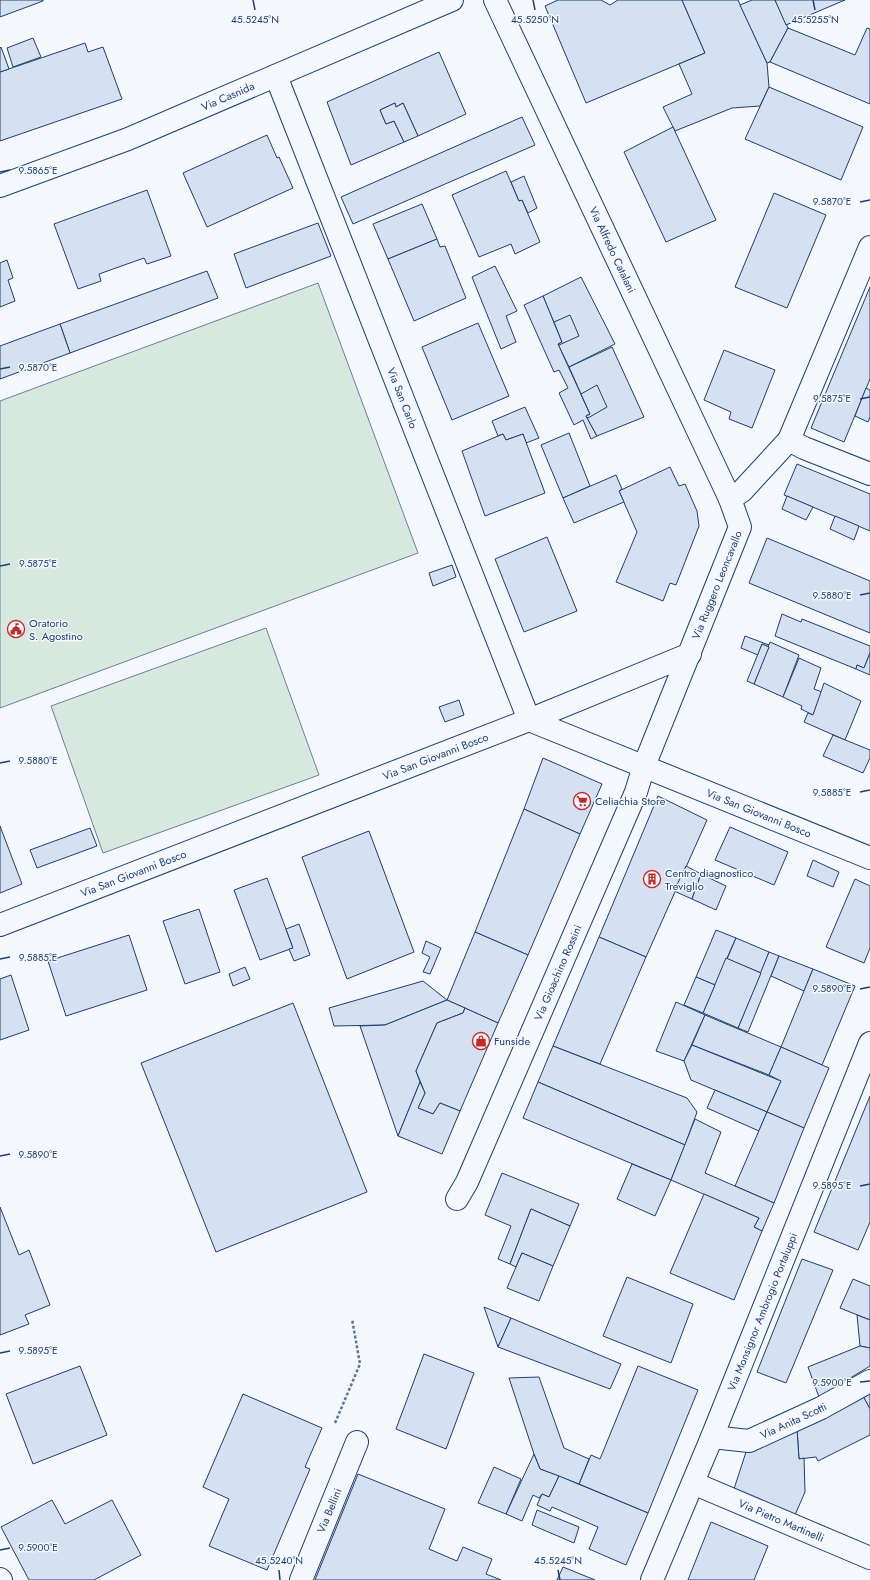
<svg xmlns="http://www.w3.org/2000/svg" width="870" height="1580" viewBox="0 0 870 1580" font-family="Jost,sans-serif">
  <rect width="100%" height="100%" fill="#f4f7fb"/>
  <g fill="#d7e8df" stroke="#687fa3">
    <polygon points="318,283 418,553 0,708 0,401"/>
    <polygon points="266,628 319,775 103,853 51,706"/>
  </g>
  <g fill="#d5e0f0" stroke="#1d3f73">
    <polygon points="0,0 43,0 43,1 0,17"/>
    <polygon points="558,0 601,0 610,5 618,0 682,0 705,53 586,103 545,6"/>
    <polygon points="682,0 738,0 767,63 769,87 760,106 732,108 675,131 663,107 692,94 679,64 705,53"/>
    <polygon points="752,0 775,0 788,28 770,62 767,63 740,5"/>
    <polygon points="775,0 845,0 786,25"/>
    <polygon points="788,28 855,55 867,28 870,29 870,104 770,62"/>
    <polygon points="33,38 41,57 13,67 7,48"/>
    <polygon points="85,43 88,52 103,47 122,99 0,141 0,72"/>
    <polygon points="1,47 9,69 0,72 0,48"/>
    <polygon points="439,52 466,114 418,136 403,103 396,107 395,103 380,110 386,124 394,121 404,142 351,165 327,102"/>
    <polygon points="769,87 863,127 841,180 745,139"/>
    <polygon points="395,103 396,107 403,103 418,136 404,142 394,121 386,124 380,110"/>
    <polygon points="522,117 535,145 353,224 341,197"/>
    <polygon points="673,127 716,220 666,242 624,152"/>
    <polygon points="267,135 277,158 279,157 293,188 207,227 183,173"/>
    <polygon points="506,171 519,201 522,200 540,242 515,254 511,244 479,257 452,195"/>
    <polygon points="524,176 537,208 528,213 522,200 519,201 511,182"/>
    <polygon points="147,190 171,256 147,264 144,258 99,274 101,281 78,289 54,224"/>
    <polygon points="774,193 826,215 787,308 735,287"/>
    <polygon points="422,204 437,239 388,259 373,224"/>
    <polygon points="318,223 331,256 246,288 234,254"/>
    <polygon points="437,239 440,247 445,246 466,298 414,321 388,259"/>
    <polygon points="7,260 13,278 8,280 15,301 0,307 0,263"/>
    <polygon points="495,266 517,311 506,316 516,342 501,349 472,277"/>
    <polygon points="207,271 218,298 70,353 60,324"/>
    <polygon points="581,277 615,344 569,367 558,344 562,342 543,296"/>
    <polygon points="870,287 870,379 844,442 811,428"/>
    <polygon points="543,296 562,342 558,344 590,414 586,416 597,436 591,439 583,420 574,425 559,393 568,388 559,370 554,372 524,305"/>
    <polygon points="570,315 579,336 559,345 558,344 562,342 554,322"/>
    <polygon points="478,323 509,396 452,420 422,347"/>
    <polygon points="60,324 70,353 0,379 0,346"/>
    <polygon points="612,347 644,417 597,436 586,416 590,414 569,367"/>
    <polygon points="724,350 775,370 752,428 729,419 731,412 704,400"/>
    <polygon points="597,385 607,407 588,418 586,416 590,414 581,394"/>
    <polygon points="866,388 870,390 870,417 868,422 855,416"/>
    <polygon points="525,407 539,438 526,443 523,434 506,440 503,434 498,436 492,421"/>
    <polygon points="569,433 590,486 563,498 541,445"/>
    <polygon points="503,434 506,440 523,434 545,493 485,516 462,451"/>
    <polygon points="797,464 870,494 870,531 784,495"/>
    <polygon points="670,467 679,486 685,484 697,511 699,526 676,585 670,583 663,601 616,582 637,532 619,491"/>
    <polygon points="616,475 622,489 619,491 624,502 574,523 563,498"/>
    <polygon points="787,496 813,507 806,520 782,509"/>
    <polygon points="835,516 859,526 854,540 830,529"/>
    <polygon points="547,537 577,611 524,632 495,559"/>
    <polygon points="767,538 870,581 870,633 749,583"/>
    <polygon points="452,565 456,577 433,586 429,573"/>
    <polygon points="782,614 801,622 802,619 870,646 870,653 864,668 857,665 856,669 775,636"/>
    <polygon points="745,636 769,645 769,647 762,644 758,655 741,648"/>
    <polygon points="770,642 799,655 783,697 754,684"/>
    <polygon points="762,644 769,647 754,684 747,681"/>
    <polygon points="870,653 870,675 856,669 857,665 864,668"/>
    <polygon points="799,658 821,668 814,689 822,692 813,715 801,709 802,706 783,697"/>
    <polygon points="824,683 861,701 845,740 804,722 808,713 813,715"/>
    <polygon points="459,700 464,715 445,722 439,707"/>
    <polygon points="833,735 870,750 870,758 863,773 823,756"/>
    <polygon points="543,758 602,784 580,834 524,809"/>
    <polygon points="658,796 707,820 646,957 599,937"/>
    <polygon points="524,809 580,834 528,955 475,932"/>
    <polygon points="0,826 22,884 0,893"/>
    <polygon points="730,827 788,852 774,885 715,860"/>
    <polygon points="90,828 97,846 37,868 30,850"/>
    <polygon points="369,831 414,952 347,979 302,857"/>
    <polygon points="813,860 839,872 833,887 807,876"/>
    <polygon points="686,866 701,874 692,899 674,891"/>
    <polygon points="701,874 726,886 716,910 692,899"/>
    <polygon points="267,878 293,948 260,960 234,890"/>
    <polygon points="855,879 870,886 870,948 864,963 826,947"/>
    <polygon points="199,909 220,972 185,984 163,921"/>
    <polygon points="299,924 310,955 294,961 289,949 293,948 286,929"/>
    <polygon points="716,930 736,938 715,985 696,977"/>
    <polygon points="475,932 528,955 498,1023 447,1000"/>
    <polygon points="129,935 147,990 66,1016 48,961"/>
    <polygon points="599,937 646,957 600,1064 553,1046"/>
    <polygon points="736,938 769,952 761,973 727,959"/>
    <polygon points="426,941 441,948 430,974 423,972 430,957 422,953"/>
    <polygon points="769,952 779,956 748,1032 738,1028"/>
    <polygon points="779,956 813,969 804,991 771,976"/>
    <polygon points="726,958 761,973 738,1028 703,1013"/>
    <polygon points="245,967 250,979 233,986 229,974"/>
    <polygon points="813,969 855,986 822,1065 781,1047"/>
    <polygon points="11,975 29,1030 0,1040 0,979"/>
    <polygon points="696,977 715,985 703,1013 684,1005"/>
    <polygon points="423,981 447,1000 385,1025 334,1026 329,1008"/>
    <polygon points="447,1000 465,1008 463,1013 437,1023 416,1071 420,1082 398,1136 360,1026 385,1025"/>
    <polygon points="676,1002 705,1015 684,1061 656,1051"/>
    <polygon points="293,1003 367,1192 216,1252 141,1063"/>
    <polygon points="465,1008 498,1023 460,1111 440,1103 433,1114 418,1108 425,1093 416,1071 437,1023 463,1013"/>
    <polygon points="705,1015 781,1047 769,1075 692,1045"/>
    <polygon points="692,1045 781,1081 767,1112 691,1080 684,1061"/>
    <polygon points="553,1046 687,1098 697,1112 685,1145 538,1082"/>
    <polygon points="781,1047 829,1068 804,1128 767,1112 781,1081 769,1075"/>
    <polygon points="420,1082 425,1093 418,1108 433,1114 440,1103 460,1111 442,1154 398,1136"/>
    <polygon points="538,1082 685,1145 671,1180 523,1118"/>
    <polygon points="715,1090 767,1112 759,1131 707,1108"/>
    <polygon points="870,1096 870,1222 858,1250 814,1232"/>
    <polygon points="767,1112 804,1128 774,1203 735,1186"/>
    <polygon points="695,1119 721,1132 705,1173 774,1203 762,1231 754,1227 759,1218 671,1180"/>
    <polygon points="632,1164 671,1180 655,1216 617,1199"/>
    <polygon points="502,1173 579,1204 570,1226 531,1209 510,1264 498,1259 511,1226 485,1215"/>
    <polygon points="704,1194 759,1218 754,1227 762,1231 734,1300 670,1273"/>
    <polygon points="0,1207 19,1255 29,1250 50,1305 25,1315 29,1324 0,1335"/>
    <polygon points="531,1209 570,1226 553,1266 522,1253 516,1267 510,1264"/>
    <polygon points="522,1253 553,1266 539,1301 507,1288"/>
    <polygon points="802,1259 833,1270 786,1383 757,1372"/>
    <polygon points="627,1277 693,1304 671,1363 603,1336"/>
    <polygon points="853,1279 870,1286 870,1320 840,1308"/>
    <polygon points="484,1307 511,1318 498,1347"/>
    <polygon points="857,1315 870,1320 870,1348 860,1346"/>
    <polygon points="511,1318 621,1364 610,1389 498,1347"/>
    <polygon points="860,1346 870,1348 870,1366 819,1397 808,1367"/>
    <polygon points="424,1354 474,1373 446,1449 396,1429"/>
    <polygon points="80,1366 107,1435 33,1464 6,1394"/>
    <polygon points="638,1366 698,1390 648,1513 579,1484 591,1455 600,1459"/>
    <polygon points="539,1377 564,1448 589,1459 579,1484 540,1469 534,1454 509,1378"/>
    <polygon points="870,1392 870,1409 863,1396"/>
    <polygon points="243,1394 322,1428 305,1467 310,1469 267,1570 209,1546 229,1499 203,1487"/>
    <polygon points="863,1396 870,1409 870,1435 818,1461 816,1457 799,1459 797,1429"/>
    <polygon points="797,1429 799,1459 804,1458 805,1492 795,1515 734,1489 746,1452"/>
    <polygon points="534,1454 540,1469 559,1476 549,1497 542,1494 539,1498 533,1495 522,1521 506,1514"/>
    <polygon points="494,1467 521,1479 506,1514 478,1503"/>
    <polygon points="358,1474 445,1509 429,1549 457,1561 463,1547 492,1559 486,1574 501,1580 315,1580"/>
    <polygon points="559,1476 648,1513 626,1565 589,1549 598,1527 552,1507 550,1511 537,1505 542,1494 549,1497"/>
    <polygon points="52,1500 65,1524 112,1500 141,1555 94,1580 29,1580 1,1527"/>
    <polygon points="537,1510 579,1527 574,1543 532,1525"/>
    <polygon points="711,1522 768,1546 754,1580 688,1580"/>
    <polygon points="563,1567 595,1580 557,1580"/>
  </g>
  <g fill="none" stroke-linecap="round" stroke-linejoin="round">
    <g stroke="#1d3f73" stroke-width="24">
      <g id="street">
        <path id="s1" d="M 495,0 L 730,499"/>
        <path id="s2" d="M 276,76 L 529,720"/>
        <path id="s3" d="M 0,186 L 128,139 L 452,0"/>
        <polyline points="789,440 804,448 870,474"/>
        <path id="s4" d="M 529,720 L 870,858"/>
        <path id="s5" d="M 0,925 L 529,720 L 690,654"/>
        <path id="s6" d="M 457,1199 L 467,1182 L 636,792 L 644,766 L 740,527 L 730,499 L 742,491 L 789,440 L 870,247"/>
        <path id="s7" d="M 712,1437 L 749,1441 L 821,1408 L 870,1381"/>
        <path id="s8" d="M 693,1483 L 870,1558"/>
        <polyline points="0,1579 1,1580"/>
        <path id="s9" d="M 301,1580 L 357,1442"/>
        <path id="s10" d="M 652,1580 L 712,1437 L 870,1043"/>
      </g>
    </g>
    <polyline stroke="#5e769c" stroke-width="2.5" stroke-dasharray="3 2" stroke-linecap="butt" points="335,1423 360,1364 352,1319"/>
    <use href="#street" stroke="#f4f7fb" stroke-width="22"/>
  </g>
  <path fill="none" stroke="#1d3f73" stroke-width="1.5" d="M 253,0 L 255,10M 533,0 L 535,10M 813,0 L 815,10M 0,172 L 10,170M 860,202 L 870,200M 0,369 L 10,367M 860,399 L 870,397M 0,566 L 10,564M 860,595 L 870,593M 0,763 L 10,761M 860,792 L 870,790M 0,959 L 10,957M 860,989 L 870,987M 0,1156 L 10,1154M 860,1186 L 870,1184M 0,1353 L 10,1351M 860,1382 L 870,1381M 0,1550 L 10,1548M 279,1570 L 280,1580M 558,1570 L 560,1580"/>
  <defs>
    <g id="civic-ring" transform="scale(0.9)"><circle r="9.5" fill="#f4f7fb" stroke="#c62828" stroke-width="1.5"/><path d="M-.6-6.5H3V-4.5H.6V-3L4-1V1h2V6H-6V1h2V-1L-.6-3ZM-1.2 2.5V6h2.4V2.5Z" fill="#c62828"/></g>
    <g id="supermarket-ring" transform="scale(0.9)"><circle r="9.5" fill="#f4f7fb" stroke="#c62828" stroke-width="1.5"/><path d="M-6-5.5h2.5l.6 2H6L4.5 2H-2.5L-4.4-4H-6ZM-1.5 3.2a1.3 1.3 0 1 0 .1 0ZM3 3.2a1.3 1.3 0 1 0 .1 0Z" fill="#c62828"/></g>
    <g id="building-ring" transform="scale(0.9)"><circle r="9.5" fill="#f4f7fb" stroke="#c62828" stroke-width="1.5"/><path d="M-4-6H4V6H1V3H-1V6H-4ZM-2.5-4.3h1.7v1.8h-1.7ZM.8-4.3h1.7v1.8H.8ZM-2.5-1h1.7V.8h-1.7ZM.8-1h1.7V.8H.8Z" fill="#c62828"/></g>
    <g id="shop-ring" transform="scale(0.9)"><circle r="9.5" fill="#f4f7fb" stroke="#c62828" stroke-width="1.5"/><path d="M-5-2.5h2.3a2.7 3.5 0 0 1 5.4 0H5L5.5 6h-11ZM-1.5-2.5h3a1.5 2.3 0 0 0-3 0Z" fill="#c62828"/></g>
  </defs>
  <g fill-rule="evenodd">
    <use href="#civic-ring" x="16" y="629"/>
    <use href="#supermarket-ring" x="582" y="801"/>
    <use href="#building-ring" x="652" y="879"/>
    <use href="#shop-ring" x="481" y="1041"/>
  </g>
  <g text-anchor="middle" stroke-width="3" stroke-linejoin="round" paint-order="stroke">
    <g font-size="11" fill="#1d3f73" stroke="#f4f7fb">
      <text dy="4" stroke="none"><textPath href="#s3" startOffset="245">Via Casnida</textPath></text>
      <text dy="4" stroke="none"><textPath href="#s1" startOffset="276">Via Alfredo Catalani</textPath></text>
      <text dy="4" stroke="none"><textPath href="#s2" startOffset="346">Via San Carlo</textPath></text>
      <text dy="4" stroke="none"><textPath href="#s6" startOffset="667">Via Ruggero Leoncavallo</textPath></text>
      <text dy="4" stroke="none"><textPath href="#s5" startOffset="467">Via San Giovanni Bosco</textPath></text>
      <text dy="4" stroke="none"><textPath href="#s4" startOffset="248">Via San Giovanni Bosco</textPath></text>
      <text dy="4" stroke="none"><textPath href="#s5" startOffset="143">Via San Giovanni Bosco</textPath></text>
      <text dy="4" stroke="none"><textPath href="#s6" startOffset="248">Via Gioachino Rossini</textPath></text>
      <text dy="4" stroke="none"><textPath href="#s10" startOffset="290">Via Monsignor Ambrogio Portaluppi</textPath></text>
      <text dy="4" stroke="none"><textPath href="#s7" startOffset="86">Via Anita Scotti</textPath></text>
      <text dy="4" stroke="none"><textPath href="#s9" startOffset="75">Via Bellini</textPath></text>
      <text dy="4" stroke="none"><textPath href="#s8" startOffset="96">Via Pietro Martinelli</textPath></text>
    </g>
    <g font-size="11" fill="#1d3f73" stroke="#f4f7fb" text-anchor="start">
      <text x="29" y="627">Oratorio<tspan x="29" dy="13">S. Agostino</tspan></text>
      <text x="595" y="805">Celiachia Store</text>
      <text x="665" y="877">Centro diagnostico<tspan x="665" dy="13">Treviglio</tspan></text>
      <text x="494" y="1045">Funside</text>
    </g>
  </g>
  <g font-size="10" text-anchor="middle" fill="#1d3f73" stroke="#f4f7fb" stroke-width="3" stroke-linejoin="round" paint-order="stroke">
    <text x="255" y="23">45.5245°N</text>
    <text x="535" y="23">45.5250°N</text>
    <text x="815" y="23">45.5255°N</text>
    <text x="38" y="174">9.5865°E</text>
    <text x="832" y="205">9.5870°E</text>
    <text x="38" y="371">9.5870°E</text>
    <text x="832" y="402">9.5875°E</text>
    <text x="38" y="567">9.5875°E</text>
    <text x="832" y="599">9.5880°E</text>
    <text x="38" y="764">9.5880°E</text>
    <text x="832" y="796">9.5885°E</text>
    <text x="38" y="961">9.5885°E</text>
    <text x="832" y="992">9.5890°E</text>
    <text x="38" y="1158">9.5890°E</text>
    <text x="832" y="1189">9.5895°E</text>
    <text x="38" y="1354">9.5895°E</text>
    <text x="832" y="1386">9.5900°E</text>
    <text x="38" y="1551">9.5900°E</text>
    <text x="279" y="1564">45.5240°N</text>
    <text x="558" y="1564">45.5245°N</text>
  </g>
</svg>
